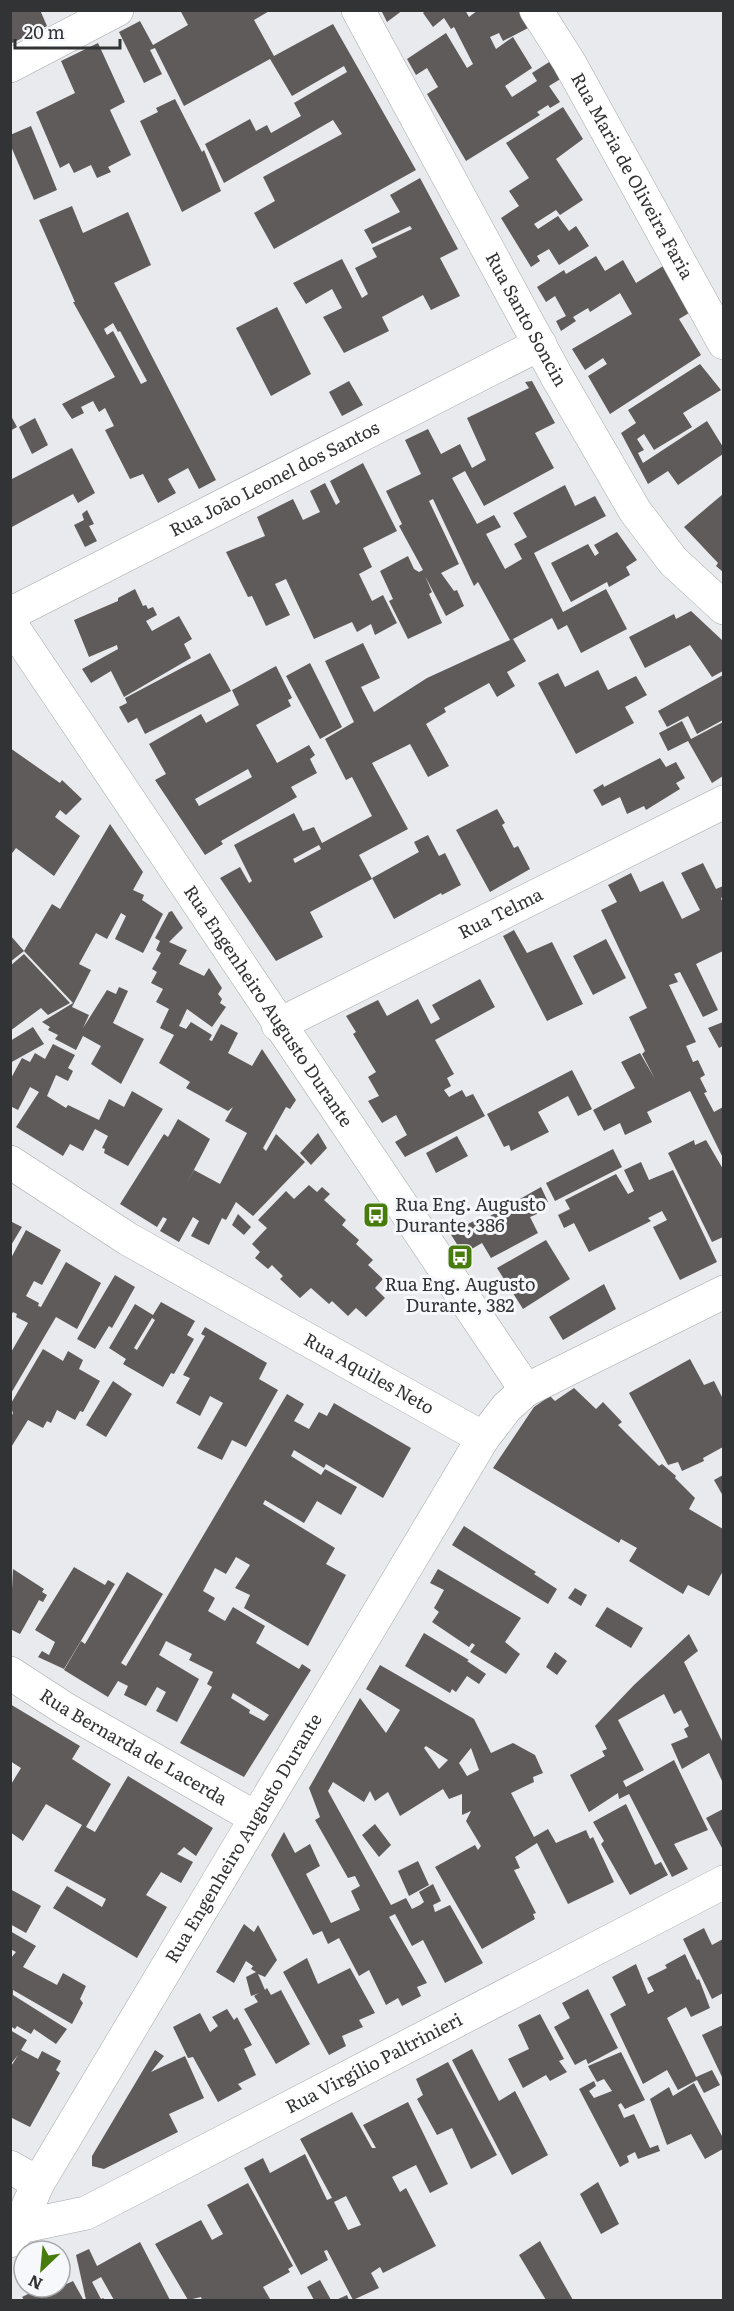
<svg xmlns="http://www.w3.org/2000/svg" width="734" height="2311" viewBox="0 0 734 2311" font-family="Literata,serif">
  <rect width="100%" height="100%" fill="#e9eaed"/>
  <g fill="#5e5b5a" fill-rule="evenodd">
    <polygon points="10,10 40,10 47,26 10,44"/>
    <polygon points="180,10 271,10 254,20 274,56 333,24 416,170 274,249 254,213 275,201 263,177 342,134 333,120 224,183 205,144 250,119 256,131 267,125 271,133 301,116 294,103 347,72 344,66 292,96 270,59 184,106 155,48 150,50 162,74 144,83 119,32 140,21 153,45 188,25"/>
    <polygon points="381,10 403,10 387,22"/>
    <polygon points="426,10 465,10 469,17 478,10 521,10 530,27 503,41 499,33 490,37 496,49 513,37 532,68 505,86 512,97 537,81 532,73 557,57 567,75 549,86 560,102 550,108 548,105 537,112 540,115 466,161 427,94 438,87 427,68 416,75 407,59 446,33 467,68 473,64 454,27 451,29 444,18 433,27 423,13"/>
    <polygon points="98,43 125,102 110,110 131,155 108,167 111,172 97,178 91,165 74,173 69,163 60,168 36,112 75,93 61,61"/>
    <polygon points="175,99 202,152 204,150 221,191 182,212 140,121 158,112 156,108"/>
    <polygon points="563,107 583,139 556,159 583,200 560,215 556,210 534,224 538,229 558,216 569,231 576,226 589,246 559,265 549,249 537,256 540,261 531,267 501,218 519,206 509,191 529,178 506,143"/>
    <polygon points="31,126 57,190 34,200 10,144 10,135"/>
    <polygon points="420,178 458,249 440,258 460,296 431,310 423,295 382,317 389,331 344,353 323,317 342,308 332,289 306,304 293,283 342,259 362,298 368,294 355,268 377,257 372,248 412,229 410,226 372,244 364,230 400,212 390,195"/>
    <path d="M 72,206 L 83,233 L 128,212 L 151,265 L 114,283 L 216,480 L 199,489 L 188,468 L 168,479 L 176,493 L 158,503 L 143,474 L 130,479 L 105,430 L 114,426 L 105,408 L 99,412 L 93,401 L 81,407 L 84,413 L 72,419 L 62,404 L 115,377 L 73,302 L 75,302 L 39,220 ZM 113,323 L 118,332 L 120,331 L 147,381 L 141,384 L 113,331 L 107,335 L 104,329 Z"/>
    <polygon points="596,256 605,271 623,260 636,283 668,263 694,310 679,319 701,355 610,414 588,376 607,364 603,358 585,370 572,349 632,314 620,293 590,312 588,308 573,317 576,321 561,331 556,321 566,316 555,296 546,302 537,287 564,270 566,274"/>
    <polygon points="277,307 311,374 271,396 236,328"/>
    <polygon points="700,364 721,390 683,413 692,427 654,450 644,434 637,439 644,450 638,453 643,463 707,421 723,447 723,454 678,485 668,471 648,484 621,433 636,423 628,410"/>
    <polygon points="349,381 363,405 342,416 329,392"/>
    <path d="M 532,381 L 555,423 L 535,433 L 554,468 L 484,506 L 465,471 L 452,478 L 477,524 L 494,515 L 501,527 L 486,534 L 505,569 L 522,559 L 514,544 L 527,537 L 513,513 L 565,485 L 575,506 L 595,496 L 606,516 L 534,553 L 563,612 L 606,589 L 627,629 L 581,653 L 567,625 L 558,630 L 552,618 L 513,639 L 526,661 L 507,672 L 515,686 L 497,697 L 489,683 L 444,708 L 446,712 L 426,724 L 449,766 L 428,777 L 410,744 L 372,763 L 408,829 L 359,855 L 372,879 L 310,912 L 323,937 L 276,961 L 220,878 L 240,867 L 249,883 L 252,881 L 234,845 L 294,813 L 303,831 L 314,827 L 322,843 L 372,816 L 352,777 L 346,780 L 325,739 L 354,722 L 325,661 L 363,643 L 380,678 L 361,687 L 374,712 L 427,678 L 510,640 L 478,582 L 474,586 L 433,499 L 429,501 L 459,564 L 441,573 L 454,591 L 457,590 L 464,606 L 446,616 L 425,576 L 432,592 L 429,594 L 442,623 L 408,639 L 389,601 L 393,599 L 380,571 L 408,556 L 414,569 L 419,572 L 423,570 L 399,526 L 402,524 L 386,491 L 421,474 L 405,440 L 428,429 L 441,454 L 460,444 L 472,468 L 486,460 L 467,418 L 529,388 L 525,382 ZM 319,845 L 321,849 L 295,863 L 293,859 Z"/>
    <polygon points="10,414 17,427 10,431"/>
    <polygon points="35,418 48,445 32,454 19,427"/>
    <polygon points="72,448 95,493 78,503 73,494 10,528 10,480"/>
    <polygon points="363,463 397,531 363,548 372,567 359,574 372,601 383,595 397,623 375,635 371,624 357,632 352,622 314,639 286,579 275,584 290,615 266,626 252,596 248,597 226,552 265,536 257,517 293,499 303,520 320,512 310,491 325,483 336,505 340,502 330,481"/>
    <polygon points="723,494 723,572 716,566 718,563 684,527"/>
    <polygon points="87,510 94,524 89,526 97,541 85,547 74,525 84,520 82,514"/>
    <polygon points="617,532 637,560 626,567 630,575 609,587 607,582 571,602 551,563 588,544 595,556 599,553 594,545"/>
    <polygon points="135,589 143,606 146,605 148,609 153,607 157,615 146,621 152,631 179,616 192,639 184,644 191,658 124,697 111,671 91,683 82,669 118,649 117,645 89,657 74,620 118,601 118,598"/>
    <polygon points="691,611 723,641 723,671 712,677 690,645 645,668 629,637 674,614 676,619"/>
    <polygon points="210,653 231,691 145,734 137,718 128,723 119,707 127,703 125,698"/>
    <polygon points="310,663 342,727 320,739 286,676"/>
    <path d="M 276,666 L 292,698 L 288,700 L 291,706 L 256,725 L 277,763 L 309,745 L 315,755 L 310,759 L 317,773 L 291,787 L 297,797 L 221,841 L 223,844 L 205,855 L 155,780 L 166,774 L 149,744 L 201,714 L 206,723 L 239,705 L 232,690 ZM 248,769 L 252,777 L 199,806 L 195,799 Z"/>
    <polygon points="598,670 608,690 636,676 647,695 625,707 634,723 576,754 538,683 558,673 565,687"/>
    <polygon points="723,675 723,720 697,734 688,716 667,727 658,711"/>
    <polygon points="682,721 691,739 723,722 723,776 712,783 688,741 668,751 659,733"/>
    <polygon points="10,748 60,783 62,780 82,799 66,815 60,810 55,817 80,836 54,876 16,848 10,856"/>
    <polygon points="660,758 666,767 676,762 685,778 676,783 680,789 646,810 644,806 627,814 620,797 602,806 593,790 603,784 604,787"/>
    <polygon points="497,809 505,823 502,825 514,848 518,846 530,869 490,892 456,830"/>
    <polygon points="110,824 143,872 133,890 144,895 142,900 163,914 143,953 115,939 126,916 121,913 107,939 96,933 79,964 91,970 72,1007 89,1015 83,1028 107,990 116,994 119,987 128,991 113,1023 144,1039 121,1084 91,1064 101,1046 83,1036 76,1050 55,1039 58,1035 48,1030 50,1027 42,1022 73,1003 24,951 52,904 60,909"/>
    <polygon points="428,835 439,856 445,853 461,885 442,895 441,893 394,919 372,878 419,852 414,842"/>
    <polygon points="703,863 716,889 723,886 723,897 721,898 723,904 723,951 696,964 718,1010 703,1017 680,972 674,974 678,982 669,985 696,1042 686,1046 693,1062 698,1060 705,1075 700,1078 707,1092 704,1093 714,1112 723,1107 723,1158 690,1091 647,1112 652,1122 625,1135 620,1123 604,1131 593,1110 635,1088 621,1062 640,1053 655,1079 642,1054 645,1051 629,1017 647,1008 601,910 617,902 608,885 631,873 640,892 663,881 682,919 700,910 681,873"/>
    <polygon points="172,911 183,928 169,942 187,950 179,964 204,976 209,968 222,988 218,994 222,999 220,1003 226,1007 212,1027 187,1009 179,1026 186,1029 191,1022 212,1035 209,1040 212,1041 221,1024 238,1033 228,1053 252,1066 262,1049 296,1100 290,1109 286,1107 263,1148 266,1151 276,1134 305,1162 253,1216 236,1202 226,1220 222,1218 209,1245 191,1236 199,1221 193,1217 179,1242 160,1231 167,1219 163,1217 157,1227 120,1204 164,1134 168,1137 178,1119 210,1139 187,1183 194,1170 220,1184 247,1133 225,1121 233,1107 228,1111 186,1088 190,1082 159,1063 174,1035 160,1028 169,1009 156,1002 163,989 151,983 157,972 152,969 161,953 156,950 160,941 155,938 169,912"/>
    <polygon points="514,930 527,953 552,942 583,1004 547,1021 503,936"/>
    <polygon points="10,935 24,951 10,962"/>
    <polygon points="606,939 626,978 593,995 573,956"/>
    <polygon points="24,954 70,1003 48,1015 41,1008 10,1031 10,966"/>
    <polygon points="480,979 495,1007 435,1040 454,1074 447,1078 451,1086 444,1090 449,1097 462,1090 466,1097 473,1094 485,1116 405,1157 395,1142 407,1135 396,1115 382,1123 368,1101 379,1096 368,1077 376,1072 353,1034 356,1032 346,1016 378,1000 387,1016 418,999 431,1024 440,1019 432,1005"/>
    <polygon points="723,1022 723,1046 719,1048 708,1028"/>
    <polygon points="33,1027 44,1044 10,1063 10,1041"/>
    <polygon points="53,1044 75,1055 68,1068 73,1071 68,1081 56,1075 47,1096 66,1108 68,1105 99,1120 109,1099 124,1107 132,1091 163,1109 128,1166 104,1153 105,1149 102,1148 108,1136 95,1129 83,1151 70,1144 63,1156 16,1127 39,1092 30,1087 18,1110 10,1106 10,1080 22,1058 30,1062 35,1053 45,1059"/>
    <polygon points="572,1070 592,1109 578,1116 568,1096 538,1112 549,1132 511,1151 509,1145 504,1147 487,1114"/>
    <polygon points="318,1133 327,1148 311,1165 300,1153"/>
    <polygon points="457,1136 468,1156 436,1173 426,1153"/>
    <polygon points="694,1140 695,1145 706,1140 723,1169 723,1237 712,1242 668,1153"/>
    <polygon points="613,1149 622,1167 555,1201 546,1183"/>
    <polygon points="641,1162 649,1180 673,1170 717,1262 680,1280 653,1227 667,1220 662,1211 648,1218 651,1221 589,1252 574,1223 564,1228 558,1215 570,1209 565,1200 616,1174 628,1194 634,1191 624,1170"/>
    <polygon points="309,1185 317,1192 322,1187 330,1194 324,1200 346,1220 342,1225 359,1240 356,1244 373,1260 368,1265 383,1279 375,1288 385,1298 366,1317 356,1308 348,1316 332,1301 329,1304 311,1288 300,1298 280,1279 283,1276 272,1265 268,1269 255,1258 260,1252 252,1244 267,1228 258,1220 286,1191 294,1199"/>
    <polygon points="541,1187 548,1202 533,1208 537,1214 530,1217 538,1233 491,1258 482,1243 463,1254 450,1233 474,1221 476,1224"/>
    <polygon points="238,1214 251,1227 244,1235 232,1225"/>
    <polygon points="10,1221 22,1227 10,1247"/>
    <polygon points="26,1230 61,1250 42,1285 34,1281 26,1296 39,1303 38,1306 41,1307 66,1262 101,1283 77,1329 56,1317 10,1395 10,1354 28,1323 16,1317 17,1314 13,1312 10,1317 10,1260"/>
    <polygon points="546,1240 570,1279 523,1309 497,1268"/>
    <polygon points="115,1275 135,1287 112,1328 109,1326 95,1349 77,1339"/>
    <polygon points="604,1284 616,1309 563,1340 549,1317"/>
    <path d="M 161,1302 L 195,1321 L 187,1335 L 194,1339 L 174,1374 L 171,1373 L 163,1387 L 123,1364 L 126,1359 L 109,1348 L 135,1304 L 153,1315 ZM 152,1318 L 155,1320 L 137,1350 L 134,1348 Z"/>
    <polygon points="205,1327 267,1363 259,1379 278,1390 246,1447 232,1440 222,1460 197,1448 223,1403 210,1396 200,1416 176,1403 190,1378 183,1375 205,1336 201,1334"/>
    <polygon points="43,1349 63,1361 68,1351 83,1360 79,1369 100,1381 83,1412 80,1411 75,1420 57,1410 51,1423 47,1421 43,1428 28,1420 10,1449 10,1419 13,1413 10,1405"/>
    <polygon points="690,1359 704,1385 714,1381 723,1399 723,1447 703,1458 704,1461 682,1471 678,1462 668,1465 629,1393"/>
    <polygon points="113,1381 132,1394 106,1437 86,1425"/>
    <polygon points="574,1388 596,1409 603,1402 622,1422 618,1425 659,1466 662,1464 676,1476 675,1478 695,1498 689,1509 723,1529 723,1571 709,1596 688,1585 683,1594 629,1561 637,1548 621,1539 619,1543 493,1468 534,1407 550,1396 555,1401"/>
    <path d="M 287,1394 L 304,1404 L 294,1421 L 309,1429 L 319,1412 L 327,1416 L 334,1403 L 411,1448 L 383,1498 L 326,1464 L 324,1468 L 294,1450 L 291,1456 L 321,1475 L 325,1469 L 357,1487 L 341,1515 L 317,1501 L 304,1523 L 265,1500 L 263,1504 L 335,1548 L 326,1564 L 346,1575 L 308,1646 L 244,1608 L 250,1595 L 235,1588 L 250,1565 L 236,1557 L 226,1574 L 215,1568 L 203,1591 L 215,1598 L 208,1611 L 225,1621 L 233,1607 L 265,1626 L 256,1643 L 299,1669 L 302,1664 L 311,1670 L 244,1777 L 180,1743 L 212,1687 L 207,1684 L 213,1672 L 189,1660 L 192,1654 L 166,1641 L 159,1655 L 199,1679 L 177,1722 L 156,1711 L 166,1692 L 157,1687 L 146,1706 L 124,1695 L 128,1686 L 118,1681 L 108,1697 L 64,1670 L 81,1641 L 85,1644 L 127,1572 L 163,1594 L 121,1663 L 126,1666 ZM 233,1693 L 269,1715 L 264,1721 L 249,1713 L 250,1710 L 231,1698 Z"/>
    <polygon points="723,1475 723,1496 714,1480"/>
    <polygon points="464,1526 536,1572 534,1574 557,1589 548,1604 452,1545"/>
    <polygon points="74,1567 105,1585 108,1580 115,1584 64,1669 38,1657 42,1651 49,1655 55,1642 35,1630"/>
    <polygon points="13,1569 44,1589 42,1592 47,1595 43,1602 39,1600 20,1634 10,1629"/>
    <polygon points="438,1569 521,1618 505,1642 520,1654 506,1674 470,1652 475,1645 472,1643 469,1647 432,1622 439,1612 434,1608 444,1590 430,1583"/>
    <polygon points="575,1588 587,1595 581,1606 568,1598"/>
    <polygon points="607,1607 643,1628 631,1648 595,1626"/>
    <polygon points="424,1633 469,1660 467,1661 486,1674 479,1684 467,1676 456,1692 452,1689 450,1693 405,1666"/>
    <polygon points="689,1634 698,1651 684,1662 723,1743 723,1783 709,1753 682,1769 671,1744 688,1737 684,1729 689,1726 681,1710 674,1714 664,1694 618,1720 644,1770 623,1781 626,1787 674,1760 708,1830 674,1844 688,1869 672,1877 629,1794 619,1799 618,1793 589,1812 570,1775 605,1756 602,1751 607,1749 595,1726 634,1685"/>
    <polygon points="555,1652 567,1661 557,1675 546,1667"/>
    <path d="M 380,1665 L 474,1719 L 491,1753 L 513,1743 L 535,1755 L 543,1773 L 533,1777 L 534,1782 L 511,1793 L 534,1837 L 548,1829 L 556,1843 L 586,1830 L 590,1839 L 593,1837 L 614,1882 L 568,1904 L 537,1843 L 515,1857 L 520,1868 L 514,1870 L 536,1913 L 533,1914 L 535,1919 L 482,1949 L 435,1867 L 475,1845 L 478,1850 L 481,1846 L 466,1821 L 471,1811 L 462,1815 L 462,1794 L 449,1799 L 443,1789 L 400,1816 L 388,1792 L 375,1801 L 370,1791 L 364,1802 L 333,1782 L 328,1791 L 391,1905 L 406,1898 L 412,1909 L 420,1905 L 424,1902 L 419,1892 L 433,1884 L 441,1901 L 433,1905 L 435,1912 L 450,1905 L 483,1963 L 445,1983 L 423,1940 L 412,1946 L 395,1914 L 389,1917 L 427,1983 L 417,1987 L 421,1996 L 402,2006 L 398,1998 L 386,2005 L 369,1970 L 359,1976 L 339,1938 L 328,1944 L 322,1931 L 313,1935 L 271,1855 L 284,1832 L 295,1853 L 310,1844 L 320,1866 L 306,1874 L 331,1923 L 360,1910 L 351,1891 L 360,1886 L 355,1876 L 348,1878 L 315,1820 L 320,1817 L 309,1788 L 360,1698 L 386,1733 L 400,1710 L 366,1689 ZM 426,1746 L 448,1760 L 439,1769 L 424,1748 ZM 471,1748 L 479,1770 L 467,1776 L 459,1763 Z"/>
    <polygon points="10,1704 80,1746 72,1759 111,1784 86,1827 95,1832 128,1776 213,1828 196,1856 184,1847 177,1854 193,1862 181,1883 161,1872 146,1895 167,1907 137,1958 53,1908 67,1886 102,1907 106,1899 54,1871 82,1825 46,1804 23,1841 10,1832 10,1786 21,1768 10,1761"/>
    <polygon points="626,1804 655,1865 661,1862 668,1875 630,1895 601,1844 604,1841 593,1822"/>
    <polygon points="723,1809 723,1850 706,1818"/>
    <polygon points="375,1824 391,1845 379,1857 362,1835"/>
    <polygon points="418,1861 429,1885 409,1896 398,1871"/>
    <polygon points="10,1889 41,1906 26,1933 10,1924"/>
    <polygon points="244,1924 254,1932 258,1925 277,1960 265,1977 258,1974 265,1990 267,1988 271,1995 281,1990 310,2044 276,2064 244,2009 258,2002 254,1996 259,1993 251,1996 246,1977 256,1972 251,1969 253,1966 246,1961 234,1983 216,1972"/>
    <polygon points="704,1928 712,1945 723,1939 723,1993 712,1999 683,1939"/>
    <polygon points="10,1931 36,1946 23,1967 57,1985 63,1973 86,1986 80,1999 83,2003 72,2024 13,1990 13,1995 67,2029 56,2044 34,2029 31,2034 17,2026 15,2029 10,2026 10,1959 16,1952 10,1949"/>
    <polygon points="685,1954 697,1980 699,1979 710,2008 691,2017 686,2007 667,2018 696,2077 712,2070 720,2085 704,2093 697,2080 678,2090 667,2070 643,2084 610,2014 626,2005 612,1977 636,1964 648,1994 654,1991 647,1978 667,1968 665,1965"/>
    <polygon points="307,1958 318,1984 350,1968 375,2013 359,2020 363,2027 342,2036 346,2046 329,2055 283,1972"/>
    <polygon points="588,1989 618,2048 588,2064 586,2059 575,2065 554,2027 570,2018 562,2003"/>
    <polygon points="227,2009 234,2020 237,2017 252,2045 244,2049 256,2075 238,2084 242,2089 218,2102 193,2057 188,2058 173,2027 200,2013 210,2032 218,2026 212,2017"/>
    <polygon points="540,2014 564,2059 559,2061 567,2072 550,2081 546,2075 523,2088 508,2059 529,2049 518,2025"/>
    <polygon points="723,2025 723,2079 702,2035"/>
    <polygon points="10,2030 27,2040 21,2050 38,2059 42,2051 61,2061 56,2070 60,2073 30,2127 10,2117 10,2068 18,2055 10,2065"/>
    <polygon points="472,2049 499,2101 515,2091 548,2155 512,2175 452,2060"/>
    <polygon points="155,2050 164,2056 151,2072 185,2056 204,2098 169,2114 178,2132 104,2169 92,2166 92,2156"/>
    <polygon points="621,2052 645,2100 625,2109 621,2103 618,2105 624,2118 634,2114 650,2148 658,2145 660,2151 638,2159 635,2152 627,2156 629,2162 620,2167 579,2089 594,2081 596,2086 589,2091 594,2098 612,2091 604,2079 597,2082 588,2066"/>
    <polygon points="448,2062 497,2155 471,2169 452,2128 437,2135 417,2099 423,2095 416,2079"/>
    <polygon points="694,2083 723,2138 723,2149 705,2159 691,2134 667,2145 650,2099 669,2087 673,2096"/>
    <path d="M 408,2102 L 448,2184 L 430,2193 L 416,2165 L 392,2177 L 400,2192 L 406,2188 L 436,2246 L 383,2273 L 380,2267 L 371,2273 L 379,2288 L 353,2300 L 327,2250 L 324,2251 L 328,2260 L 301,2275 L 244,2168 L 263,2158 L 270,2173 L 305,2154 L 327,2200 L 332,2198 L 300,2139 L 352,2112 L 372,2148 L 376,2148 L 363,2125 ZM 346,2196 L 361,2225 L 348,2230 L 334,2202 Z"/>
    <polygon points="598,2182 619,2224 601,2234 580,2194"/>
    <polygon points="248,2183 293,2266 288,2269 290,2272 263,2287 270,2299 268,2300 202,2300 201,2297 188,2300 155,2244 201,2220 212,2240 223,2234 207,2205"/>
    <polygon points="540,2241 561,2279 573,2300 546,2300 519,2255"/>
    <polygon points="140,2242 170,2300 114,2300 101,2277 92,2282 101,2299 103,2298 105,2300 86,2300 76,2255 89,2249 97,2266"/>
    <polygon points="320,2280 331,2300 314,2300 307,2287"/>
    <polygon points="73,2281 83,2299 81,2300 24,2300 22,2297 42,2287 60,2287"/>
    <polygon points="347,2295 349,2300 336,2300"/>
  </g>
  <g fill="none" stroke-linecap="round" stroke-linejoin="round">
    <g stroke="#a5a7aa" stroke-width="34">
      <g id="street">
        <path id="s1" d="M 358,10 L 556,375 L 635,511 L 673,561 L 724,608"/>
        <path id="s2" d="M 536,10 L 569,62 L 724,343"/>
        <polyline points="10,66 117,10"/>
        <path id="s3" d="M 10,614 L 540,344"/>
        <path id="s4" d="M 10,623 L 526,1390"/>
        <path id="s5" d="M 278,1025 L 724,802"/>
        <path id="s6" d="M 10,1162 L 128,1239 L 483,1438 L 507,1407 L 526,1390 L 724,1292"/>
        <path id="s7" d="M 10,1673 L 67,1710 L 256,1818"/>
        <polyline points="10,2167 38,2183"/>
        <path id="s8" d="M 19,2227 L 86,2213 L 724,1882"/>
        <path id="s9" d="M 10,2241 L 19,2227 L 38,2183 L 483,1438"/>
      </g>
    </g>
    <use href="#street" stroke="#fff" stroke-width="33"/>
  </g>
  <defs>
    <g id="bus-square" transform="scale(1.35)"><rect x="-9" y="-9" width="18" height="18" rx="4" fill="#477b0b" stroke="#f6f8fb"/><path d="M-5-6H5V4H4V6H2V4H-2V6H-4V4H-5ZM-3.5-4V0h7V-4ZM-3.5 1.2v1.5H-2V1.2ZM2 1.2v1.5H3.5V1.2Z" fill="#fff"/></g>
  </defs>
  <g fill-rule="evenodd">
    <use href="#bus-square" x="376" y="1215"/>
    <use href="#bus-square" x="460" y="1257"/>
  </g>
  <g text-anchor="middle" stroke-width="6" stroke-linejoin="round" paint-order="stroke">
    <g font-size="18" fill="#323334" stroke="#f6f8fb">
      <text dy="6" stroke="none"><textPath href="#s2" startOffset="192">Rua Maria de Oliveira Faria</textPath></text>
      <text dy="6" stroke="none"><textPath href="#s1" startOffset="352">Rua Santo Soncin</textPath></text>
      <text dy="6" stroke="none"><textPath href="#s3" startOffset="297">Rua João Leonel dos Santos</textPath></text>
      <text dy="6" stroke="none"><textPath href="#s5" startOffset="249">Rua Telma</textPath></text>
      <text dy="6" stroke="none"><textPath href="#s4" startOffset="462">Rua Engenheiro Augusto Durante</textPath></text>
      <text dy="6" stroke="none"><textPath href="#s6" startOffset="417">Rua Aquiles Neto</textPath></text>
      <text dy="6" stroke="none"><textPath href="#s7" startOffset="144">Rua Bernarda de Lacerda</textPath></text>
      <text dy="6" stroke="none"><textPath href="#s9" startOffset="466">Rua Engenheiro Augusto Durante</textPath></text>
      <text dy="6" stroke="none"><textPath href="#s8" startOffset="393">Rua Virgílio Paltrinieri</textPath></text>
    </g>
    <g font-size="18" fill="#323334" stroke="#f6f8fb" text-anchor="start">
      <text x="395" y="1211">Rua Eng. Augusto<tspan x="395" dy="21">Durante, 386</tspan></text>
      <text x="460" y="1291" text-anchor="middle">Rua Eng. Augusto<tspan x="460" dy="21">Durante, 382</tspan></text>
    </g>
  </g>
  <rect width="734" height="2311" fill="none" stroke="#323334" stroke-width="24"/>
  <g transform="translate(42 2269) rotate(206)"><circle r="28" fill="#f6f8fb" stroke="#a8a9ab" stroke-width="1.5"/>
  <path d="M0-4.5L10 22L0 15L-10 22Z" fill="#477b0b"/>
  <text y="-9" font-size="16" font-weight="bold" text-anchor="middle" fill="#323334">N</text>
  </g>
  <path d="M15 39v9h105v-9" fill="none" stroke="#323334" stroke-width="3"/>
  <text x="24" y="39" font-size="18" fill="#323334" stroke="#f6f8fb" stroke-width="4.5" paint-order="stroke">20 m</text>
</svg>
